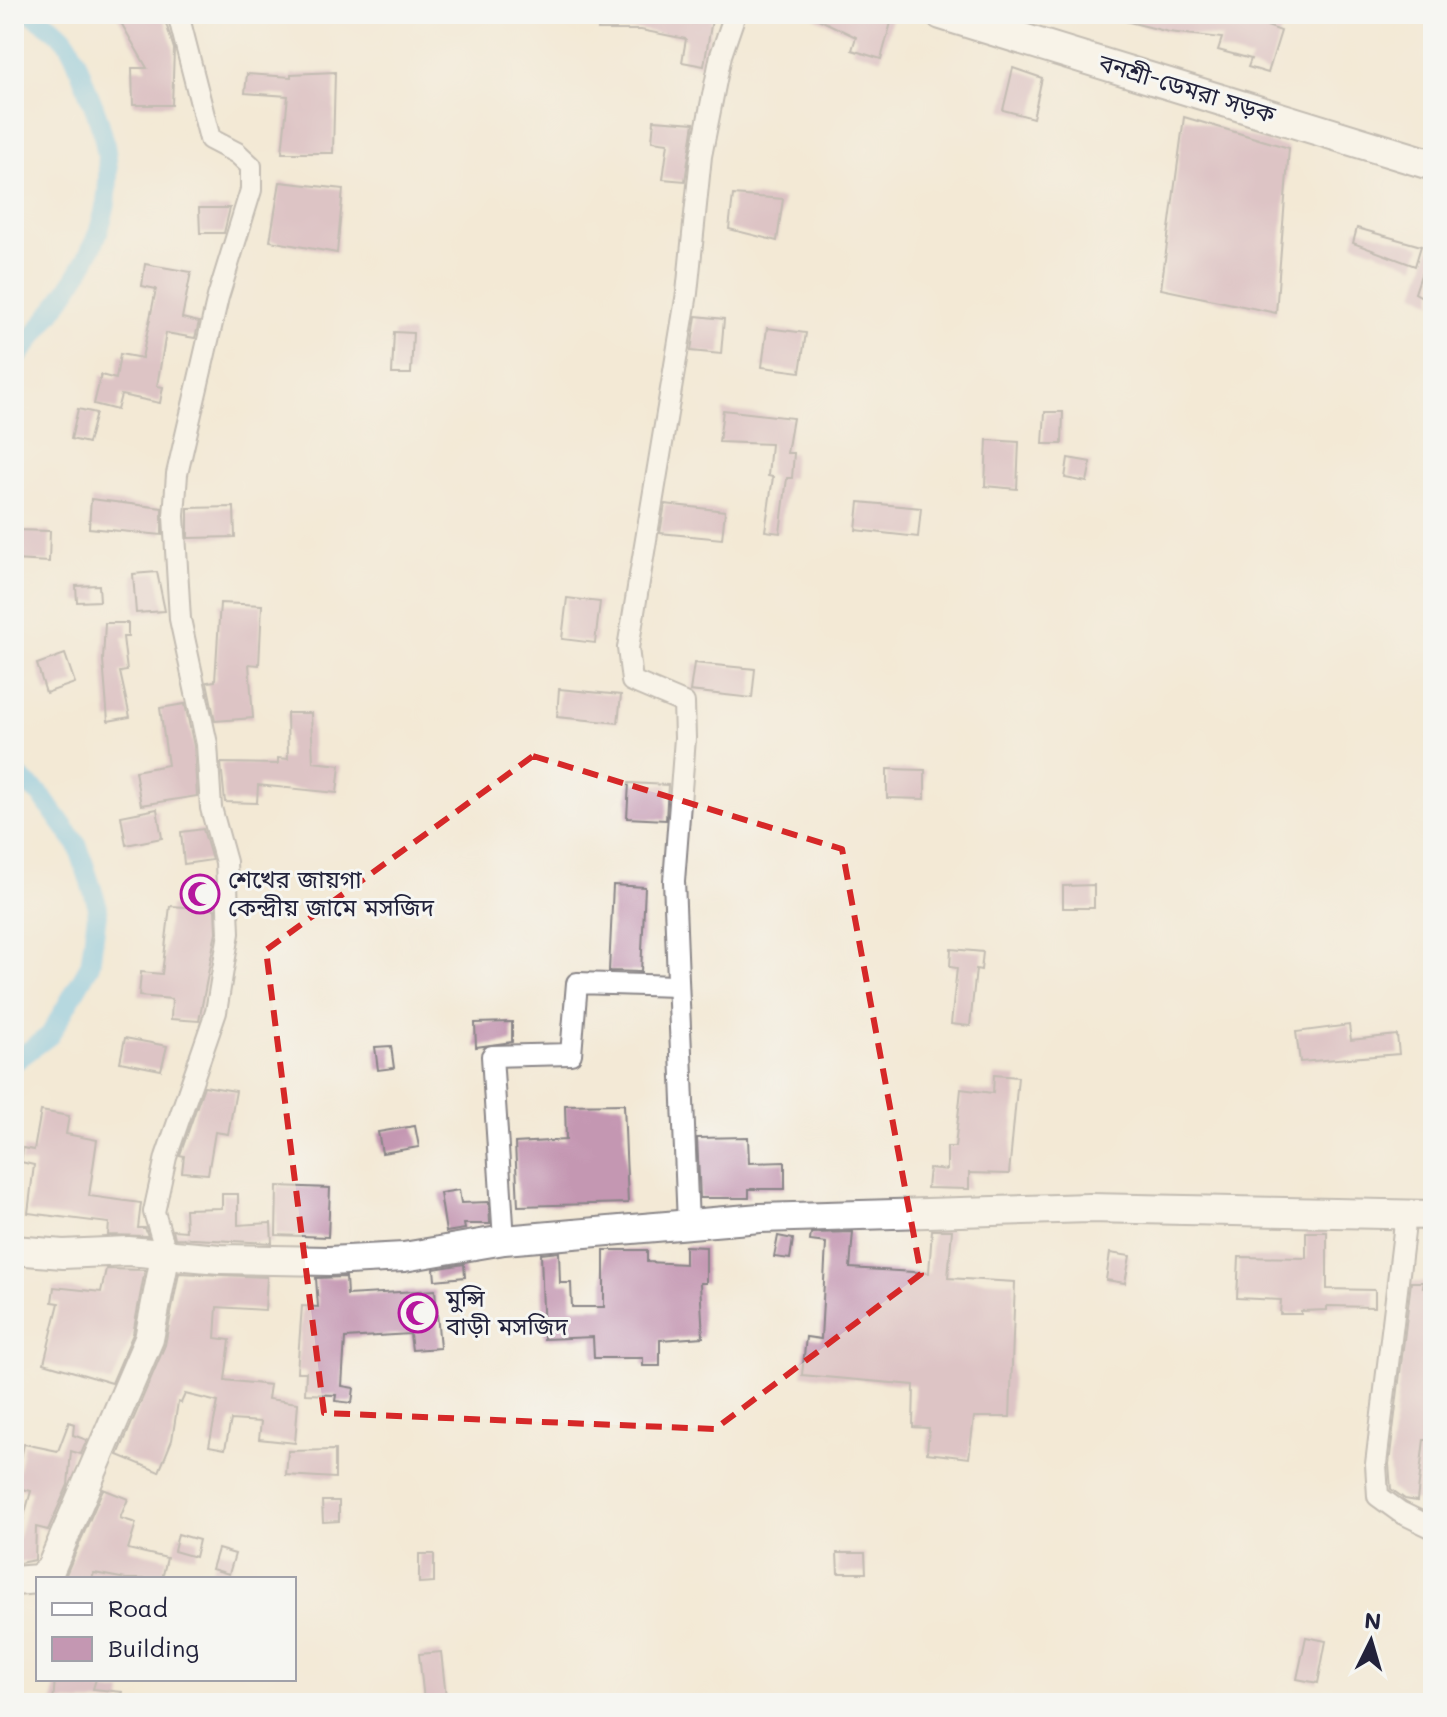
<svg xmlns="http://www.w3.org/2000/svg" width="1447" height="1717" viewBox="0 0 1447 1717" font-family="Mali,'Noto Sans Bengali',sans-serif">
  <rect width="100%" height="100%" fill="#f6f6f2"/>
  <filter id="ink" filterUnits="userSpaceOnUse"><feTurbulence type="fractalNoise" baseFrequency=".0125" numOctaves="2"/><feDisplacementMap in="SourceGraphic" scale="16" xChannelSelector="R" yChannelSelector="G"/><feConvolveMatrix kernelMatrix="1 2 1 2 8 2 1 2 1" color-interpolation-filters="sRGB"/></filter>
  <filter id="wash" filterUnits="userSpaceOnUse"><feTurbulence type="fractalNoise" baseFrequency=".006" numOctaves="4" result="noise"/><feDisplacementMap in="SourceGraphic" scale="32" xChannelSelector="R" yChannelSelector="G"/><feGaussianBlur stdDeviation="1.8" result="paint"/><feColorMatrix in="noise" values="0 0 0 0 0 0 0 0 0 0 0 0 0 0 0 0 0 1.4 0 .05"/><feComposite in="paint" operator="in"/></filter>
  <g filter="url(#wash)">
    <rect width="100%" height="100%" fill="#f3e9d6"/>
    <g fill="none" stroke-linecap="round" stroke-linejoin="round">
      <g stroke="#6ec3eb" stroke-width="20">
        <path d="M 14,362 C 80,275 139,212 90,97 C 83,80 77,56 66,41 C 59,30 43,22 32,14"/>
        <polyline points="14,773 41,795 78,846 98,907 90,965 50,1035 14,1062"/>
      </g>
    </g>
    <g id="blocks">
      <g fill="#c497b2">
        <polygon points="116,14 163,14 174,49 172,105 133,105 132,68 147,68"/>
        <polygon points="601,14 713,14 704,66 682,62 686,39 641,30 598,30"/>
        <polygon points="808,14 866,14 892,19 881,59 852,50 856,37"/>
        <polygon points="1122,14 1234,14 1281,31 1268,73 1248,67 1251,59 1218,50 1222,38 1169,32 1121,20"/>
        <polygon points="1013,68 1042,78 1033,118 1003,110"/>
        <polygon points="335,72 333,153 282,153 288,96 245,93 247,74 291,77 291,74"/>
        <polygon points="1184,117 1289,148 1276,313 1161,289"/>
        <polygon points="654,120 694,123 685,181 663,179 668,143 652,141"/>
        <polygon points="280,182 343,189 337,253 270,241"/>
        <polygon points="733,195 783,199 777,241 729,229"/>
        <polygon points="199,208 230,208 224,233 200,233"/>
        <polygon points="1357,228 1421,246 1415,266 1353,243"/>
        <polygon points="1430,248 1433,248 1433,303 1415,293"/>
        <polygon points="145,264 191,272 182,318 199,322 195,338 166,333 157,386 163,387 160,403 121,395 117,410 94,404 101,375 116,379 120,354 142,358 156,289 142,286"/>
        <polygon points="696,316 724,319 721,354 691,351"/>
        <polygon points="767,328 806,333 800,372 762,367"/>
        <polygon points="394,332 413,333 411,374 392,374"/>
        <polygon points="78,409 96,413 88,443 71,439"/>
        <polygon points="723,410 793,418 787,453 794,453 792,478 787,478 780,533 765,531 773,477 768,476 771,444 719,442"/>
        <polygon points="1045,412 1063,412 1062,444 1043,444"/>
        <polygon points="987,440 1019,442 1017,489 985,486"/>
        <polygon points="1068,458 1091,462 1087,482 1065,478"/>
        <polygon points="91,499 162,508 162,535 89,528"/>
        <polygon points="859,502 921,508 918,537 856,530"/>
        <polygon points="665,504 725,511 722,539 660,533"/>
        <polygon points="234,507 235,537 188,538 188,508"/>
        <polygon points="14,530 50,531 49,562 14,560"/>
        <polygon points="157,572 165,611 136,613 133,574"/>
        <polygon points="99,585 100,601 77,602 76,586"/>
        <polygon points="567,598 600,602 595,643 562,639"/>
        <polygon points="220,603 262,605 259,665 249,664 253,718 215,721 207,682 215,681"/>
        <polygon points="105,623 128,623 128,637 123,637 127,671 120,672 130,717 108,721 103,660"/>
        <polygon points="65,654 75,683 46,693 37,664"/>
        <polygon points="694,663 755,669 752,698 690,691"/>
        <polygon points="559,689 621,695 618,723 557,717"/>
        <polygon points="185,704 194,746 197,796 141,805 135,771 168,765 160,708"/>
        <polygon points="287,713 311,713 313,762 340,765 337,793 258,785 257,803 225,802 221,763 278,764 278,758 288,759"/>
        <polygon points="887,769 925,770 925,799 887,798"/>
        <polygon points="629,783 668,785 666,820 627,818"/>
        <polygon points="157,809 162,838 126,845 121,816"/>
        <polygon points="203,829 212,860 184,864 181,832"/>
        <polygon points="613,885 645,887 641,972 609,971"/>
        <polygon points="1094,885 1094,908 1063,908 1063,886"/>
        <polygon points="170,906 215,909 216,932 199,1021 171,1019 172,999 139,996 141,972 162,974"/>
        <polygon points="951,949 983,952 981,970 976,969 970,1026 951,1024 957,968 950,967"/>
        <polygon points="512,1022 512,1042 476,1047 475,1023"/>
        <polygon points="1349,1025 1351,1040 1397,1035 1399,1054 1300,1062 1296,1032"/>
        <polygon points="125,1038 167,1046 161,1070 120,1062"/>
        <polygon points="391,1046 394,1068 378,1070 375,1047"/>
        <polygon points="994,1075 1018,1077 1009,1174 969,1173 969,1189 927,1188 929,1168 947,1170 947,1147 955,1147 961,1089 993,1093"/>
        <polygon points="204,1086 236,1091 228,1134 215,1132 208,1174 182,1172 184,1156 180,1155"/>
        <polygon points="624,1104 628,1203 518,1206 515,1143 566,1140 565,1105"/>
        <polygon points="41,1111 69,1116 66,1134 97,1140 89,1196 141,1203 138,1228 145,1228 148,1236 108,1235 109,1223 28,1213 34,1165 21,1162 23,1148 34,1150"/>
        <polygon points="415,1126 419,1147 382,1153 378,1132"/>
        <polygon points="748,1137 749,1163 785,1162 785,1189 749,1189 749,1198 700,1198 697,1138"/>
        <polygon points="277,1186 330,1188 328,1237 276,1235"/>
        <polygon points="459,1190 461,1203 489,1202 490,1224 464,1224 465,1229 446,1232 440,1193"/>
        <polygon points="222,1194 238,1194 238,1225 271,1223 272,1243 175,1238 173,1230 186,1231 185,1209 222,1208"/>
        <polygon points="932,1230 952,1230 948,1278 1015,1282 1010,1417 974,1417 969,1458 927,1453 929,1428 913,1427 914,1385 802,1375 806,1337 821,1339 826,1243 810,1241 811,1233 853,1232 850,1268 929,1273"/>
        <polygon points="1306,1232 1327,1232 1327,1289 1375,1290 1375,1307 1327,1306 1327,1310 1301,1311 1301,1314 1280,1314 1281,1300 1237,1298 1239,1257 1306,1258"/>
        <polygon points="778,1236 793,1239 790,1259 774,1257"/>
        <polygon points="685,1246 706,1247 706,1283 700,1283 703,1337 660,1340 660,1366 643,1366 643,1358 594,1358 593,1337 544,1339 541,1254 559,1252 560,1283 571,1283 572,1307 604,1307 604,1250 647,1250 647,1262 685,1264"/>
        <polygon points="1110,1253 1130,1256 1125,1283 1106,1280"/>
        <polygon points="464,1264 465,1277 435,1280 434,1269"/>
        <polygon points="106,1269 145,1270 133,1334 112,1383 44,1363 59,1303 52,1302 54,1287 101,1292"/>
        <polygon points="179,1273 267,1277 265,1310 217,1307 215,1338 230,1340 225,1380 270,1385 268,1399 298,1403 295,1443 259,1439 261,1422 231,1420 225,1449 209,1446 218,1402 185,1394 181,1403 178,1402 172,1440 159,1472 118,1455 165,1345"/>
        <polygon points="346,1277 347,1295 435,1290 440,1348 412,1350 410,1334 345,1338 342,1386 354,1388 352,1403 335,1401 336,1395 305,1394 306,1372 297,1372 302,1306 318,1307 316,1278"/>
        <polygon points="1411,1282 1424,1282 1423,1287 1433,1288 1433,1439 1424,1439 1417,1501 1405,1499 1391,1489 1389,1464"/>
        <polygon points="69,1422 74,1424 73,1435 87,1440 81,1454 71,1451 68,1485 48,1530 36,1527 35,1560 14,1564 14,1542 17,1542 31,1491 15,1487 24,1444 58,1451"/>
        <polygon points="335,1450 335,1478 286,1475 288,1451"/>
        <polygon points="103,1489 128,1499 120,1518 136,1523 128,1549 167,1558 162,1579 126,1579 94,1573 92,1579 64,1579"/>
        <polygon points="322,1501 339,1501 339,1521 323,1522"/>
        <polygon points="178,1534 199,1540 195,1557 174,1551"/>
        <polygon points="218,1549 235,1554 229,1574 212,1569"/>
        <polygon points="837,1553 865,1553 866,1573 838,1573"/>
        <polygon points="419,1554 434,1554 434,1582 419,1583"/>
        <polygon points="1306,1637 1326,1641 1318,1683 1297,1679"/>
        <polygon points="441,1652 446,1697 424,1700 419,1654"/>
        <polygon points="55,1679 96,1679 93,1689 122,1692 121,1703 53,1702"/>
      </g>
    </g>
  </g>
  <g filter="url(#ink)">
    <use href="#blocks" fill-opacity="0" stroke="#8a8688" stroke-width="2"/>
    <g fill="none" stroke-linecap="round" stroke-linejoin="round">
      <g stroke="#8a8688" stroke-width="24">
        <g id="street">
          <polyline points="1406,1215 1376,1464 1378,1496 1400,1512 1433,1528"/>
          <polyline points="688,1224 674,881 685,738 684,703 632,681 628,648 687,293 701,156 721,55 735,14"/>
          <polyline points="504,1240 492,1056 571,1054 577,983 677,986"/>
          <polyline points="166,1252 154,1212 166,1157 216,1012 229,933 226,862 211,808 207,744 180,619 174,516 177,474 218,297 251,190 251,166 237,153 210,139 178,14"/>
        </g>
      </g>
      <g stroke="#8a8688" stroke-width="32">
        <g id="secondary">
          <polyline points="14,1250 63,1254 128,1251 220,1259 329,1261 404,1257 504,1240 760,1218 1089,1208 1433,1215"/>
          <polyline points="14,1581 38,1579 50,1570 149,1339 166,1252"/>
        </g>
      </g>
      <g stroke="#8a8688" stroke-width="34">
        <polyline id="primary" points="941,14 1433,165"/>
      </g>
      <use href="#street" stroke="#fff" stroke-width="20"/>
      <use href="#secondary" stroke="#fff" stroke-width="28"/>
      <use href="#primary" stroke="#fff" stroke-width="30"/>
    </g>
  </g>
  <path d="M0 0H1447V1717H0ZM 533,756 L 842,849 L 921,1274 L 715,1429 L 324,1413 L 266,950 Z" fill="#f3e9d6" fill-opacity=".55" fill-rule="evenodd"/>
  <path fill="none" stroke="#d62828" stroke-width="6" stroke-dasharray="16 10" stroke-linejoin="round" d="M 533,756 L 842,849 L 921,1274 L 715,1429 L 324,1413 L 266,950 Z"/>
  <defs>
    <g id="mosque-ring" transform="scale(2)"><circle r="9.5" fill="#f6f6f2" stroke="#b5179e" stroke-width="1.5"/><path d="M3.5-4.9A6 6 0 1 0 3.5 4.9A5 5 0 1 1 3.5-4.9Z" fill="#b5179e"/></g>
  </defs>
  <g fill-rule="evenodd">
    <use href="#mosque-ring" x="200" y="894"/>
    <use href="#mosque-ring" x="418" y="1313"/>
  </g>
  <g text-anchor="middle" stroke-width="6" stroke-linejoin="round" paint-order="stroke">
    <g font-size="24" fill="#22223b" stroke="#f6f6f2">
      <text transform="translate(1187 89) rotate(17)" y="8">বনশ্রী-ডেমরা সড়ক</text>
    </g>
    <g font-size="24" fill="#22223b" stroke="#f6f6f2" text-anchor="start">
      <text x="228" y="888">শেখের জায়গা<tspan x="228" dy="28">কেন্দ্রীয় জামে মসজিদ</tspan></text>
      <text x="446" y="1307">মুন্সি<tspan x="446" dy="28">বাড়ী মসজিদ</tspan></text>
    </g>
  </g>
  <rect width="1447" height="1717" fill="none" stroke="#f6f6f2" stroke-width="48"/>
  <rect x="36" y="1577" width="260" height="104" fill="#f6f6f2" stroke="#a1a1a9" stroke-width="2"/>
  <rect x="52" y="1603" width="40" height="12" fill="#ffffff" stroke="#a1a1a9" stroke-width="2"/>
  <text x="108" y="1617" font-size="24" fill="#22223b">Road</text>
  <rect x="52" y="1637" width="40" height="24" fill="#c497b2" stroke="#a1a1a9" stroke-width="2"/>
  <text x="108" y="1657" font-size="24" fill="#22223b">Building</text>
  <g transform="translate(1371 1641) rotate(5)" stroke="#f6f6f2" stroke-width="6" paint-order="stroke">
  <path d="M0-6L14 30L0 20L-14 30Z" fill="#22223b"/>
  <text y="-12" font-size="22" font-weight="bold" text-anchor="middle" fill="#22223b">N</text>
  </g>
</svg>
